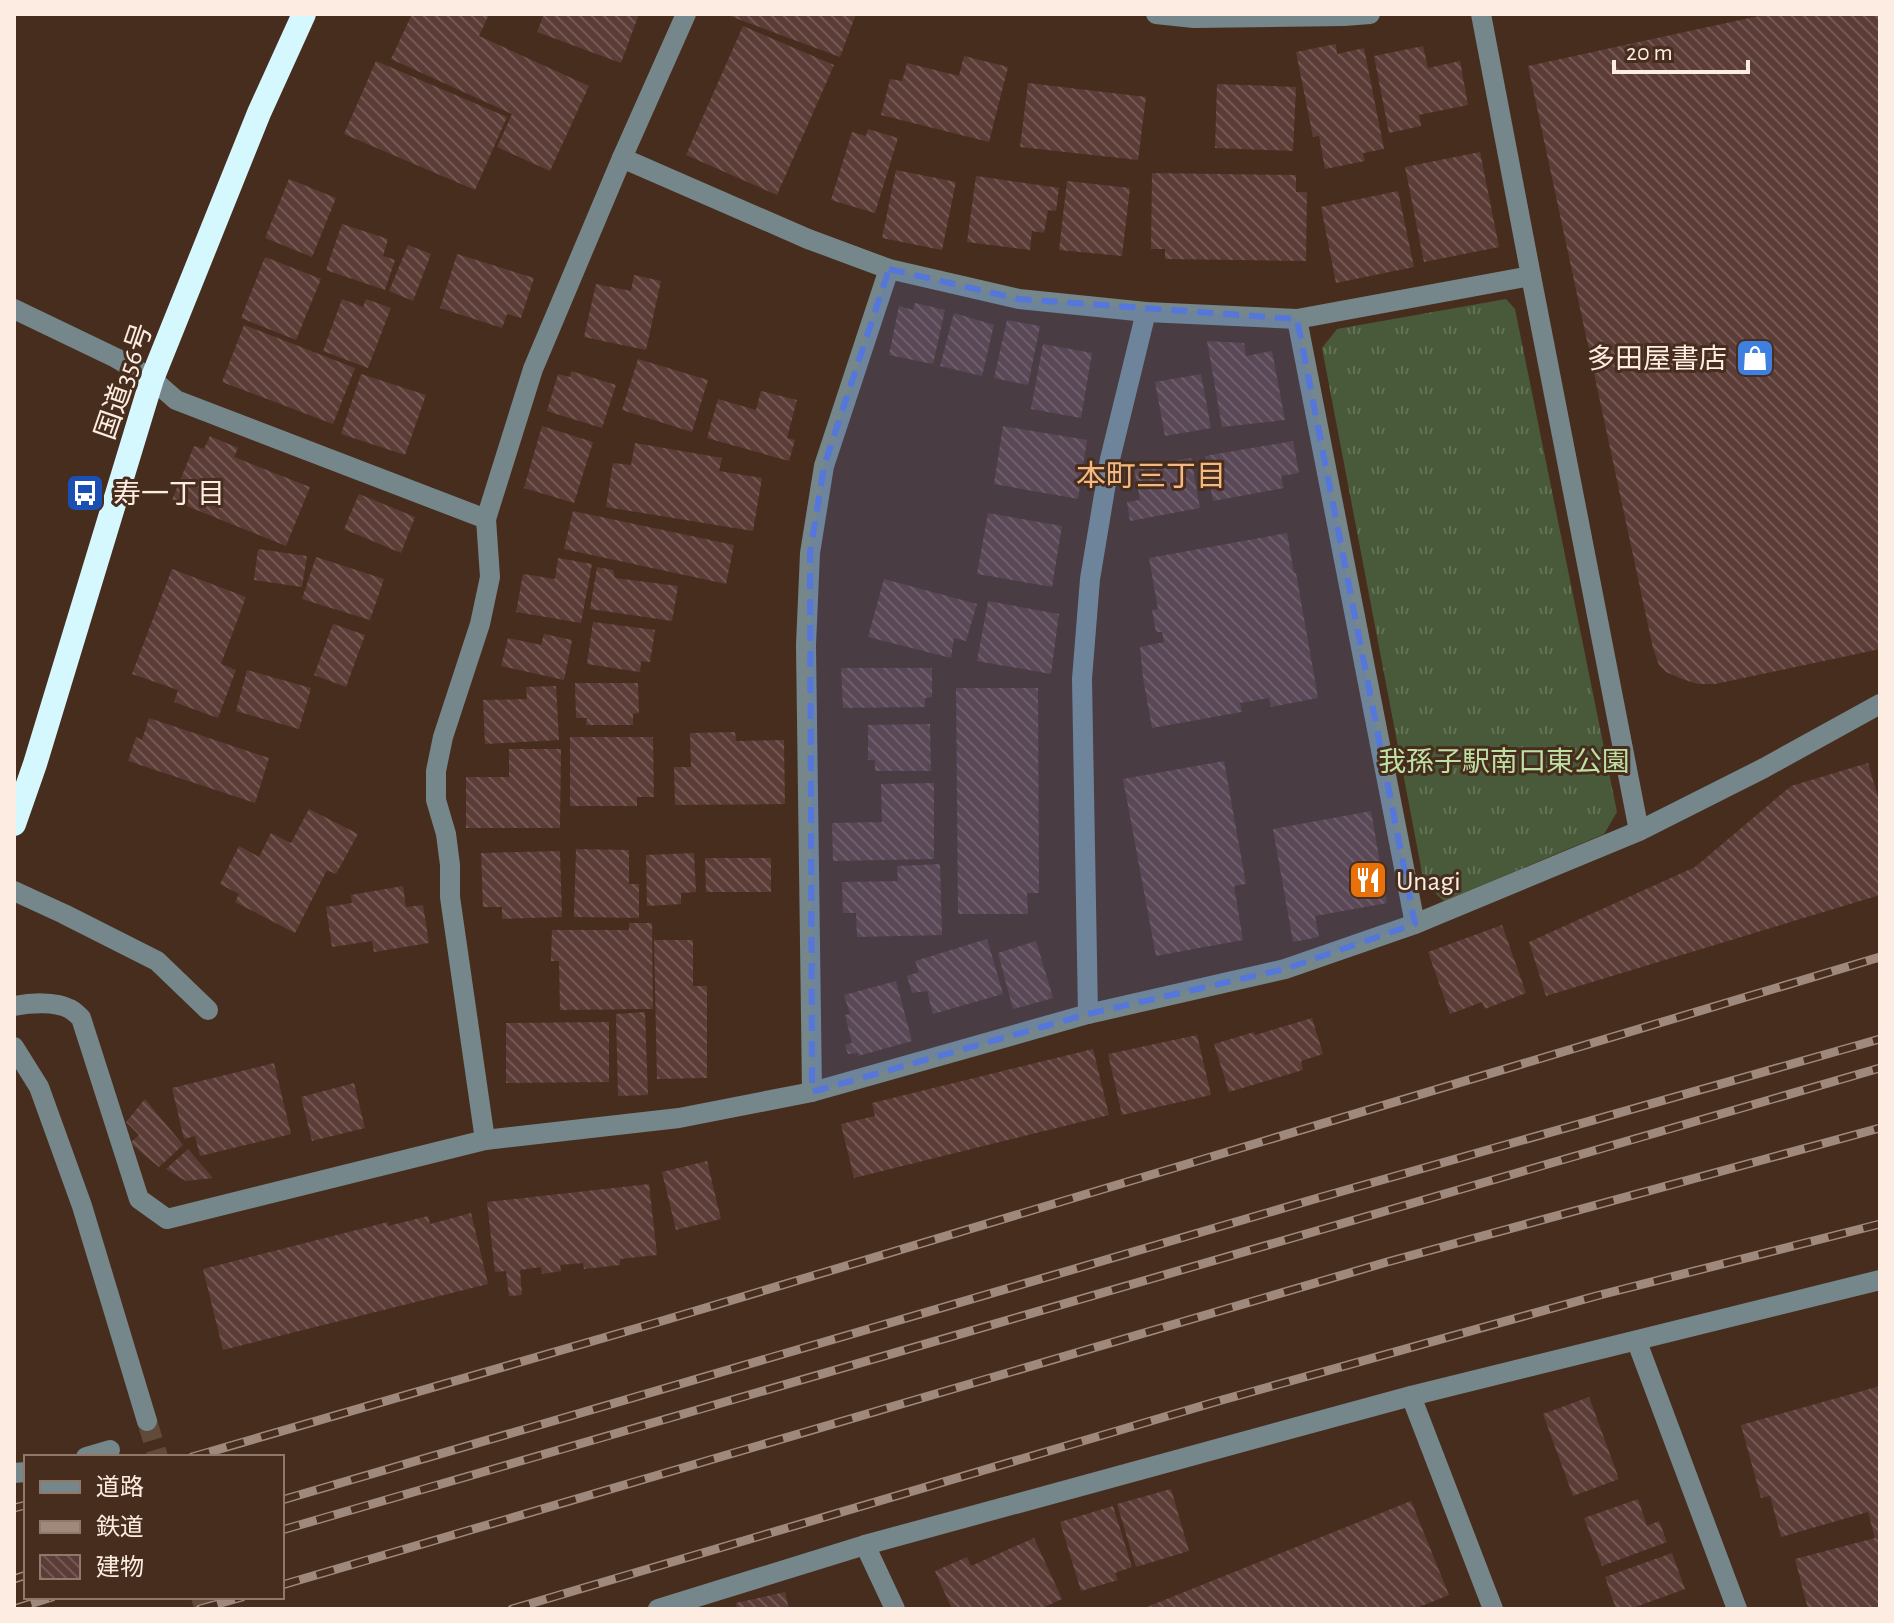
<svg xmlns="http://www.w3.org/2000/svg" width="1894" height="1623" viewBox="0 0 1894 1623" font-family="'Alegreya Sans','Noto Sans JP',sans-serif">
  <defs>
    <pattern id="grass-tufts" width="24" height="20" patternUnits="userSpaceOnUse" patternTransform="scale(2)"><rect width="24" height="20" fill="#495a3a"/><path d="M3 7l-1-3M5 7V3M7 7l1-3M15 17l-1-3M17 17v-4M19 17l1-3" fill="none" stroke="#647256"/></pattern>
    <pattern id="building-back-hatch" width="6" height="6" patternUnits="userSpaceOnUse" patternTransform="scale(2)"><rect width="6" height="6" fill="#5c3c36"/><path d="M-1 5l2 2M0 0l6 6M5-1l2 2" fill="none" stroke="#745853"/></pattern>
  </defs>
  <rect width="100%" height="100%" fill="#472d1d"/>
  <polygon fill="url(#grass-tufts)" points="1506,299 1515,309 1617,812 1604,834 1444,901 1424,883 1322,348 1337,329"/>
  <g fill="url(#building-back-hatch)">
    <polygon points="412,14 489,14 479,36 589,86 550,171 497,147 512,114 391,59"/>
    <polygon points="544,14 639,14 621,63 537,32"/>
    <polygon points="731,14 856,14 840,57 730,16"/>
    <polygon points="1768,14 1880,14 1880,649 1715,684 1698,684 1682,679 1666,672 1659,665 1653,648 1528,66"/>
    <polygon points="743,26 834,65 777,195 686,155"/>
    <polygon points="1336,44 1337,54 1364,48 1384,149 1363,153 1365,161 1325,169 1319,136 1313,137 1296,52"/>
    <polygon points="1423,46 1428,68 1460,61 1468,105 1419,115 1421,126 1389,133 1374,56"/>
    <polygon points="964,56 1008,67 989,142 881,115 890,79 902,81 907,63 959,76"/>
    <polygon points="376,61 507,117 475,190 344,134"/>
    <polygon points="1028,83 1146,97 1138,160 1020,147"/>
    <polygon points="1217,84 1296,87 1293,151 1215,148"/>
    <polygon points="868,129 898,138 875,213 831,200 852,132 866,136"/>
    <polygon points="1480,152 1499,247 1424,262 1405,167"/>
    <polygon points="896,170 956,182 942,250 882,238"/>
    <polygon points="1152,173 1296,175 1296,192 1307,192 1306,261 1165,259 1165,249 1151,249"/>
    <polygon points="976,176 1059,188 1056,211 1048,210 1044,233 1032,231 1030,250 967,242"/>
    <polygon points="289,179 336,198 312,257 265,238"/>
    <polygon points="1067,181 1130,188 1122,256 1059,250"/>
    <polygon points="1398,191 1414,267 1336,283 1321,207"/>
    <polygon points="342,224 388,239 383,256 395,260 385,290 326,270"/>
    <polygon points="408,245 431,254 413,301 389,291"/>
    <polygon points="457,254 534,278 521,318 507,314 502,328 440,308"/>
    <polygon points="265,257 321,279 296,340 241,318"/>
    <polygon points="634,275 661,281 646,350 584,337 596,284 631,291"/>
    <polygon points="342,299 363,307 366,299 391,308 368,368 323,351"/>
    <polygon points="915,303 945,310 933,364 889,355 899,306 913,310"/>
    <polygon points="954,313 994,325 982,376 940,366"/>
    <polygon points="1007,320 1040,326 1028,385 994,378"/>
    <polygon points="244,325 355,368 333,424 222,382"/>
    <polygon points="1207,341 1244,343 1246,356 1272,351 1285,420 1222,427"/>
    <polygon points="1043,344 1092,353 1081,418 1031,409"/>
    <polygon points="638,359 708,380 692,432 622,410"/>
    <polygon points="571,371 616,385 602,428 547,411 558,374 570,377"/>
    <polygon points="361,374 426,395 405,455 341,434"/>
    <polygon points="1201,374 1211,428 1165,436 1155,382"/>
    <polygon points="761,391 797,400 787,438 795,440 789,461 707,438 718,399 756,410"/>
    <polygon points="542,426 593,442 574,503 524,488"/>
    <polygon points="1003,426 1087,440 1078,499 994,484"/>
    <polygon points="210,436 238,448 234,457 310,487 286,546 172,500 194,446 204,449"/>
    <polygon points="1293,441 1299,473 1281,476 1284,488 1213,501 1205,456"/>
    <polygon points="635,443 722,458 719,471 762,478 753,531 606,507 613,463 631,465"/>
    <polygon points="1191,458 1200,508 1130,521 1127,502 1140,500 1134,468"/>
    <polygon points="359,494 415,517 401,553 344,529"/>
    <polygon points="573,511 734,545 726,584 564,549"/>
    <polygon points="988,513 1062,526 1052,587 977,574"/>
    <polygon points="1287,533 1294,573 1296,573 1318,698 1271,707 1269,698 1240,703 1242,712 1152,728 1143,678 1140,647 1164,642 1162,632 1156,632 1152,610 1158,609 1149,558"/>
    <polygon points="258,549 307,556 302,587 254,580"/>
    <polygon points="316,557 384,579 370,620 302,599"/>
    <polygon points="558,558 592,564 581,623 516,612 523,574 555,579"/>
    <polygon points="597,567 613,570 615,578 678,586 672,621 590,609"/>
    <polygon points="172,569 246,597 221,664 236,670 218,718 174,702 178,690 132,674"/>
    <polygon points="884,579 977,604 966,641 954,638 951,658 868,637"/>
    <polygon points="988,601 1059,614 1051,674 977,661"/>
    <polygon points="593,622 655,630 650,662 641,661 640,672 587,664"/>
    <polygon points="333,624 365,635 346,687 314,675"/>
    <polygon points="544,634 572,640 564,680 501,666 508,638 541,645"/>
    <polygon points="841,668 932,668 932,697 925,698 925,707 843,708"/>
    <polygon points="247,670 311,688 299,729 236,711"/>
    <polygon points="575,683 638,683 639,713 633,714 633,725 586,725 587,718 576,718"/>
    <polygon points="556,686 559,740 485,744 483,700 527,699 526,687"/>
    <polygon points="956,688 1038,688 1039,893 1027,893 1028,914 958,914"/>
    <polygon points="149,718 269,758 255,803 128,761 136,737 142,740"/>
    <polygon points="930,724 931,771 875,771 875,760 868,760 868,725"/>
    <polygon points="735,732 736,741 784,740 785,804 675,805 674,767 691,767 690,733"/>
    <polygon points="570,737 653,737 654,797 637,797 637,806 570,806"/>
    <polygon points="509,749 561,749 560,828 466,828 466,777 509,777"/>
    <polygon points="1224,761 1246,884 1234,886 1243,940 1156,956 1123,779"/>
    <polygon points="1868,763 1880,804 1880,895 1546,996 1529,942 1695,867 1791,786"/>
    <polygon points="934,783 934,859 833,861 832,823 882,822 881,784"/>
    <polygon points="309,809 358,834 336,874 327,870 295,933 235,902 239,894 220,884 239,846 259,857 271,833 291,843"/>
    <polygon points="1371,811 1387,903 1315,916 1319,937 1293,942 1273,829"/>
    <polygon points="576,849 629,850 629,884 639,884 639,918 574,917"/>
    <polygon points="560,851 562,917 502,919 502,907 483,907 481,853"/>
    <polygon points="694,853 696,892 681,893 681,904 647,906 646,855"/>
    <polygon points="705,858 771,858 771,892 706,892"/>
    <polygon points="940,864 942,935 857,937 856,913 843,913 842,882 898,881 897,866"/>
    <polygon points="403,886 406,907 423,905 429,943 374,952 372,941 332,947 326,907 352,903 351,895"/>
    <polygon points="629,923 652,923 653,1009 560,1010 559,961 551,961 552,930 629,930"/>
    <polygon points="1502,925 1526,993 1485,1009 1482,1002 1450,1014 1428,952"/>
    <polygon points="987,939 1003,994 933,1014 927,991 912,993 907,976 919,972 915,961"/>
    <polygon points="654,940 693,940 693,986 707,986 707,1078 657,1079"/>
    <polygon points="1036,941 1053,998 1013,1009 998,953"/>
    <polygon points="896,981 912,1041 858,1056 858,1053 848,1054 845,1045 852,1043 845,1015 850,1014 844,995"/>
    <polygon points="645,1012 648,1095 618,1096 616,1014"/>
    <polygon points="1312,1018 1323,1054 1301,1061 1303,1070 1229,1092 1214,1044 1254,1032 1255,1035"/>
    <polygon points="609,1022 609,1082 506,1083 506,1023"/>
    <polygon points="1197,1035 1211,1095 1122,1115 1108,1054"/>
    <polygon points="1093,1049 1109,1115 854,1178 841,1124 875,1116 872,1103"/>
    <polygon points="274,1063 291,1134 200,1156 195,1136 184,1139 172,1088"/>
    <polygon points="354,1083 365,1128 312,1141 301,1097"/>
    <polygon points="145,1099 183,1145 159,1167 130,1143 139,1135 126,1122"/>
    <polygon points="188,1149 213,1178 186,1181 166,1169"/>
    <polygon points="707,1161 721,1219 676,1230 662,1172"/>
    <polygon points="649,1184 657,1255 620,1259 620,1265 584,1269 583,1263 560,1265 561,1271 542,1274 541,1267 520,1270 522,1295 509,1296 506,1271 495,1272 487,1202"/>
    <polygon points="471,1213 488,1284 223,1350 203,1269 388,1222 388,1226 428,1216 430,1224"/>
    <polygon points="1880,1386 1880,1609 1808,1609 1795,1559 1875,1538 1868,1512 1781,1537 1770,1496 1761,1498 1741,1425"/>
    <polygon points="1589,1397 1619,1479 1573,1496 1543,1414"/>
    <polygon points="1171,1489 1189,1551 1136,1567 1117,1504"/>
    <polygon points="1638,1499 1647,1526 1659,1521 1667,1542 1602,1566 1584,1518"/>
    <polygon points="1411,1501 1449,1595 1414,1609 1142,1609"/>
    <polygon points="1113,1506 1132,1567 1115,1573 1118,1580 1081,1591 1060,1522"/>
    <polygon points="1034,1538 1062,1599 1040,1609 952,1609 935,1571 967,1557 971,1566"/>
    <polygon points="1672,1553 1685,1589 1630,1609 1616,1609 1605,1577"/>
    <polygon points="785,1592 789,1609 737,1609 736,1603"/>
  </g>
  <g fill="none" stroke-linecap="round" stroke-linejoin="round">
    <g stroke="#624a3a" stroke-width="20" stroke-dasharray="20 10" stroke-linecap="butt">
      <polyline points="147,1421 158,1457"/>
      <polyline points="201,1597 205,1609"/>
    </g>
    <g stroke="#75878a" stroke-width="20">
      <polyline points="1156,14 1194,18 1344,16 1370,14"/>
      <polyline points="622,158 808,239 889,269 1019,299 1146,312 1297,319 1531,276 1481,14"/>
      <polyline points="1531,276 1639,831"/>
      <polyline points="14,309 116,358 152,379 176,400 486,519 533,369 622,158 686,14"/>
      <polyline points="1297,319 1415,924"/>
      <polyline points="14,891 64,914 157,961 208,1010"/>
      <path d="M 14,1006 C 30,1003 55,1001 70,1009 C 74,1011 78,1015 81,1018 L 139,1199 L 167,1219 L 485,1140 L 679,1118 L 812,1092 L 1088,1014 L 1285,969 L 1415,924 L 1639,831 L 1764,768 L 1880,704"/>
      <polyline points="1088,1014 1082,679 1090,579 1110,459 1146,312"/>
      <polyline points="14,1047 39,1087 82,1206 147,1421"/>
      <polyline points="812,1092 806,645 810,553 824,466 889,269"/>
      <polyline points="485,1140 450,897 450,865 446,834 436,800 436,771 443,737 480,624 490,577 486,519"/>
      <polyline points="1637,1342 1737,1609"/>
      <polyline points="1411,1396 1493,1609"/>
      <polyline points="86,1457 110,1450"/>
      <polyline points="14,1473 26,1472"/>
      <polyline points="865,1545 895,1609"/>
      <polyline points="658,1609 865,1545 1411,1396 1880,1280"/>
    </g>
    <polyline stroke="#d5f8fe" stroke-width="24" points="14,824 35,764 152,379 259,113 304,14"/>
    <g stroke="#9f897c" stroke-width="9">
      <g id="rail">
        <polyline points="192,1457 655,1323 1880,957"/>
        <polyline points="282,1500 1318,1198 1880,1039"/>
        <polyline points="14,1508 26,1505"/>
        <polyline points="282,1530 1880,1068"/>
        <polyline points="14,1579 26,1575"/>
        <polyline points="282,1585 1387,1262 1880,1128"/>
        <polyline points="14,1609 52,1597"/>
        <polyline points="200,1609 242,1597"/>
        <polyline points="512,1609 1222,1400 1596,1296 1880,1224"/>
      </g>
    </g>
    <use href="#rail" stroke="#472d1d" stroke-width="6" stroke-dasharray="18" stroke-linecap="butt"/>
  </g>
  <path fill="#5576da" fill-opacity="0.2" stroke="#5576da" stroke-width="6" stroke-dasharray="16 10" stroke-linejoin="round" d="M 889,269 L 1019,299 L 1297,319 L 1415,924 L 1285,969 L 1088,1014 L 812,1092 L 810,553 L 824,466 Z"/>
  <defs>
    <g id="shop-square" transform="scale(2)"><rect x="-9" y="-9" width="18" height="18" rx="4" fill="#3f7fe0" stroke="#472d1d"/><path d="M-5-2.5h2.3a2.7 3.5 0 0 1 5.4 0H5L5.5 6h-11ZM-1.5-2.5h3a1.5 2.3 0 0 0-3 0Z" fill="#fff"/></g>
    <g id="bus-square" transform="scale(2)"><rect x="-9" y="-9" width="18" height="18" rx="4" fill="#1a4fb4" stroke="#472d1d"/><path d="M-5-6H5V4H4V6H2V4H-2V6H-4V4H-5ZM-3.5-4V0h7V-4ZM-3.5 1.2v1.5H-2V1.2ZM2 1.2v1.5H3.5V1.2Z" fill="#fff"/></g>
    <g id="restaurant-square" transform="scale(2)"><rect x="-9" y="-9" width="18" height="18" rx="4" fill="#e8710a" stroke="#472d1d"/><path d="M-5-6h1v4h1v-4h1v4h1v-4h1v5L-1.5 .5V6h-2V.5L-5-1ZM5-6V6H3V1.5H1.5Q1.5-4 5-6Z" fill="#fff"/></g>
  </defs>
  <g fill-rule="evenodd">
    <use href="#shop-square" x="1755" y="358"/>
    <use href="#bus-square" x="85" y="493"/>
    <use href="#restaurant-square" x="1368" y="880"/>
  </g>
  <g text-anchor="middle" stroke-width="6" stroke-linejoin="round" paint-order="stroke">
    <g font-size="28" fill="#fdece1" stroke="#472d1d" text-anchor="start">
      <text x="1727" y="368" text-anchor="end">多田屋書店</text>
      <text x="113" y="503">寿一丁目</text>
      <text x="1396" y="890">Unagi</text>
    </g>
    <g font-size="28" fill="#fdece1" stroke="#472d1d">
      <text transform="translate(123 381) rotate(-71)" y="10">国道356号</text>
    </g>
    <g font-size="28" fill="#bee0a2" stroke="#472d1d">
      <text x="1504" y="771">我孫子駅南口東公園</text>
    </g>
    <g font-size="30" fill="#f4b880" stroke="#472d1d">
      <text x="1151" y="486">本町三丁目</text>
    </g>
  </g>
  <rect width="1894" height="1623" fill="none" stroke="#fdece1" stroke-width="32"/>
  <rect x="24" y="1455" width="260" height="144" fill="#472d1d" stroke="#90796b" stroke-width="2"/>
  <rect x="40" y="1481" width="40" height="12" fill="#75878a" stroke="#90796b" stroke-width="2"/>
  <text x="96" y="1495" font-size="24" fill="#fdece1">道路</text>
  <rect x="40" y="1521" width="40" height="12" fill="#9f897c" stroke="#90796b" stroke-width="2"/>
  <text x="96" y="1535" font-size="24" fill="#fdece1">鉄道</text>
  <rect x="40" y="1555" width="40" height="24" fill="url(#building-back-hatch)" stroke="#90796b" stroke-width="2"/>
  <text x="96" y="1575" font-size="24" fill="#fdece1">建物</text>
  <path d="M1614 60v12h134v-12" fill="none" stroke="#fdece1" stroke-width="4"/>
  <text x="1626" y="60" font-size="24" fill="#fdece1" stroke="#472d1d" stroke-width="6" paint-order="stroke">20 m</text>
</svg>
